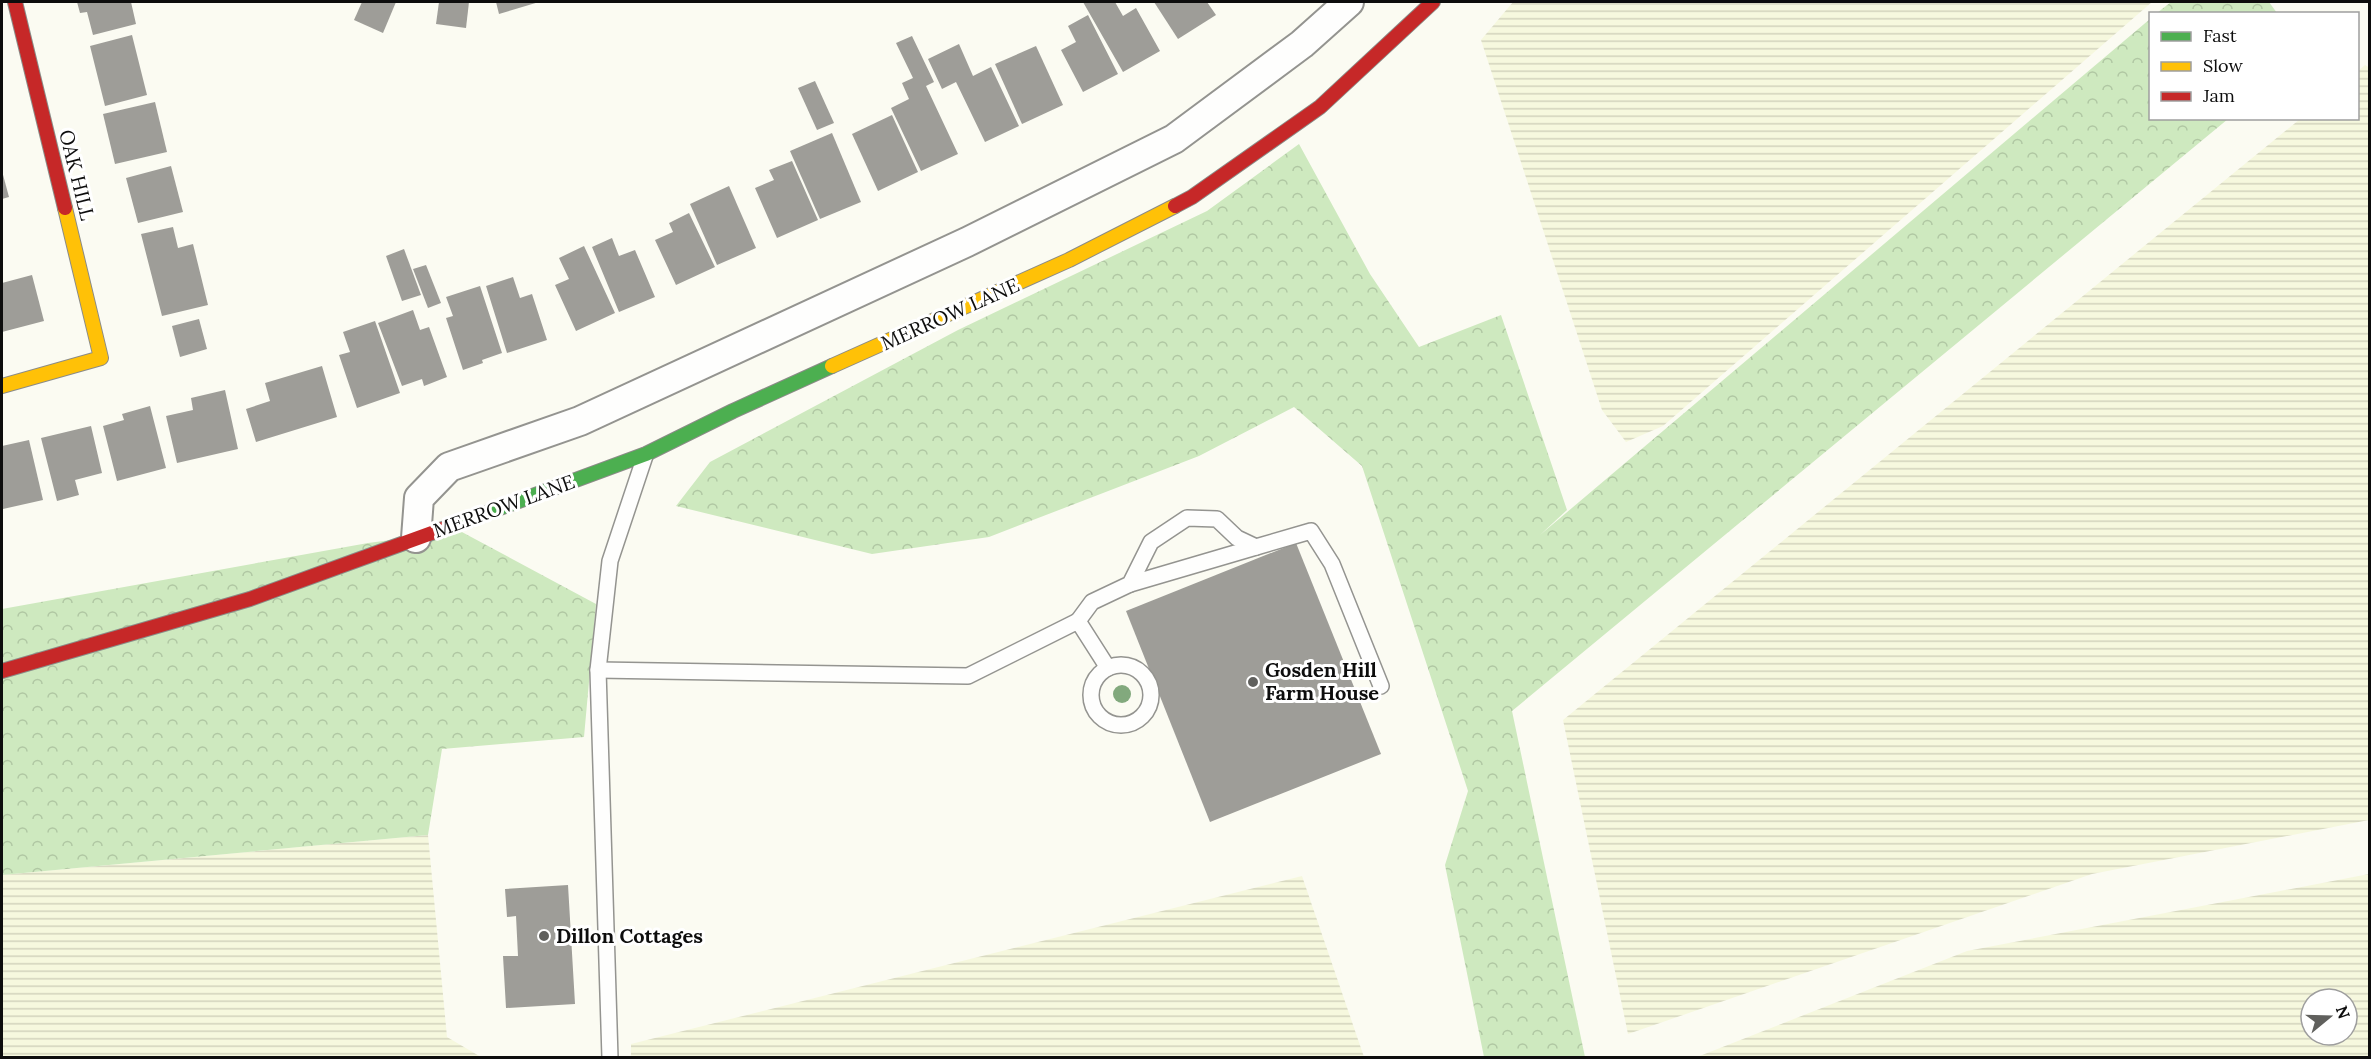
<svg xmlns="http://www.w3.org/2000/svg" width="2371" height="1059" viewBox="0 0 2371 1059" font-family="Lora,serif">
  <defs>
    <pattern id="farmland-rules" width="6" height="5" patternUnits="userSpaceOnUse" patternTransform="scale(1.5)"><rect width="6" height="5" fill="#f6f8de"/><path d="M0 2.5h6" fill="none" stroke="#d2d3bd"/></pattern>
    <pattern id="forest-crowns" width="20" height="18" patternUnits="userSpaceOnUse" patternTransform="scale(1.5)"><rect width="20" height="18" fill="#cee9bf"/><path d="M2 6a3 3 0 1 1 6 0M12 15a3 3 0 1 1 6 0" fill="none" stroke="#b0c7a3"/></pattern>
  </defs>
  <rect width="100%" height="100%" fill="#fbfbf2"/>
  <g fill="url(#farmland-rules)" fill-rule="evenodd">
    <polygon points="1513,2 2152,2 1663,426 1626,442 1602,410 1481,40"/>
    <polygon points="2365,65 2370,68 2369,820 2092,874 1628,1034 1563,720 2300,119 2358,118 2358,71"/>
    <polygon points="428,835 447,1037 481,1057 2,1058 2,875"/>
    <path d="M 2369,874 L 2369,1057 L 1697,1057 L 1967,951 ZM 2311,999 L 2347,999 L 2347,1035 L 2311,1035 Z"/>
    <polygon points="1302,876 1364,1057 631,1057 631,1044"/>
  </g>
  <g fill="url(#forest-crowns)">
    <polygon points="2171,2 2269,2 2277,13 2157,13"/>
    <polygon points="2150,19 2150,118 2228,119 1512,711 1585,1057 1484,1057 1445,865 1468,791 1362,466 1294,407 1199,456 989,537 872,554 676,506 710,462 958,330 1207,211 1299,144 1370,274 1419,347 1501,315 1567,510 1540,535"/>
    <polygon points="460,531 596,604 584,737 442,749 428,835 2,875 2,609 368,543"/>
  </g>
  <g fill="#9e9d98">
    <polygon points="77,2 131,2 136,24 93,35 87,12 80,13"/>
    <polygon points="362,2 396,2 383,33 354,20"/>
    <polygon points="439,2 469,2 466,28 436,24"/>
    <polygon points="496,2 539,2 499,14"/>
    <polygon points="1083,2 1115,2 1123,16 1136,8 1160,51 1123,72"/>
    <polygon points="1154,2 1207,2 1216,15 1178,39"/>
    <polygon points="1088,15 1118,74 1083,92 1061,50 1076,42 1068,26"/>
    <polygon points="132,35 147,95 105,106 90,46"/>
    <polygon points="912,36 934,82 926,86 958,154 921,171 891,108 909,99 902,83 913,78 896,43"/>
    <polygon points="959,44 973,76 991,67 1019,126 985,142 956,82 942,89 928,59"/>
    <polygon points="1036,46 1063,105 1022,124 995,64"/>
    <polygon points="815,81 834,123 817,130 798,88"/>
    <polygon points="155,102 167,152 115,164 103,114"/>
    <polygon points="892,115 918,172 878,191 852,134"/>
    <polygon points="832,133 861,202 820,219 790,151"/>
    <polygon points="792,161 818,220 777,238 755,188 774,180 769,170"/>
    <polygon points="171,166 183,212 138,223 126,178"/>
    <polygon points="2,171 9,197 2,199"/>
    <polygon points="729,186 756,248 717,265 690,204"/>
    <polygon points="689,213 715,267 676,285 655,240 673,232 669,223"/>
    <polygon points="173,227 178,248 193,244 208,305 162,316 141,234"/>
    <polygon points="612,238 619,256 635,250 655,297 619,312 592,247"/>
    <polygon points="584,246 615,313 576,331 555,285 569,279 559,258"/>
    <polygon points="404,249 421,295 402,301 386,256"/>
    <polygon points="426,265 441,303 428,308 413,269"/>
    <polygon points="32,275 44,321 2,332 2,283"/>
    <polygon points="513,277 520,298 532,294 547,340 507,353 486,286"/>
    <polygon points="480,286 502,353 482,360 483,363 463,370 446,318 453,316 446,297"/>
    <polygon points="413,310 420,330 429,327 447,377 424,386 422,379 402,386 378,323"/>
    <polygon points="199,319 207,349 180,357 172,326"/>
    <polygon points="375,321 400,393 357,408 339,355 350,352 343,332"/>
    <polygon points="322,366 337,417 256,442 246,409 270,401 265,383"/>
    <polygon points="225,390 238,449 177,463 166,416 193,410 191,398"/>
    <polygon points="150,406 166,468 117,481 103,426 124,420 122,414"/>
    <polygon points="91,426 102,473 75,480 79,495 57,501 41,438"/>
    <polygon points="29,440 43,500 3,509 2,446"/>
    <polygon points="1296,543 1381,754 1210,822 1126,611"/>
    <polygon points="568,885 575,1004 506,1008 503,956 518,956 516,916 507,917 505,889"/>
  </g>
  <g fill="none" stroke-linecap="round" stroke-linejoin="round">
    <g stroke="#949490" stroke-width="18">
      <g id="lane">
        <polyline points="1130,584 1256,547"/>
        <polyline points="1078,621 1092,602 1130,584 1151,542 1187,518 1217,519 1237,538 1256,547 1311,531 1332,564 1381,686"/>
        <circle cx="1121" cy="695" r="30"/>
        <polyline points="598,670 968,676 1078,621 1108,668"/>
        <polyline points="610,1058 598,670 610,561 645,456"/>
      </g>
    </g>
    <g stroke="#949490" stroke-width="32">
      <polyline id="street" points="416,538 419,498 449,467 580,421 967,242 1174,139 1302,44 1349,2"/>
    </g>
    <g stroke="#8b8b87" stroke-width="16">
      <polyline id="fast" points="451,526 646,454 733,411 832,366"/>
    </g>
    <g stroke="#8b8b87" stroke-width="16">
      <g id="slow">
        <polyline points="832,366 1069,260 1175,206"/>
        <polyline points="2,386 101,358 65,208"/>
      </g>
    </g>
    <g stroke="#8b8b87" stroke-width="16">
      <g id="jam">
        <polyline points="15,2 65,208"/>
        <polyline points="1175,206 1192,197 1320,107 1433,2"/>
        <polyline points="2,671 250,599 451,526"/>
      </g>
    </g>
    <use href="#lane" stroke="#fefefd" stroke-width="15"/>
    <use href="#street" stroke="#fefefd" stroke-width="28"/>
    <use href="#fast" stroke="#4caf50" stroke-width="14"/>
    <use href="#slow" stroke="#ffc107" stroke-width="14"/>
    <use href="#jam" stroke="#c62828" stroke-width="14"/>
  </g>
  <circle fill="#82a97d" cx="1122" cy="694" r="9"/>
  <g fill="#60605d" stroke="#fff" stroke-width="2">
    <circle cx="1253" cy="682" r="6"/>
    <circle cx="544" cy="936" r="6"/>
  </g>
  <g text-anchor="middle" stroke-width="6" stroke-linejoin="round" paint-order="stroke">
    <g font-size="20" fill="#0d0d0d" stroke="#fff">
      <text transform="translate(77 175) rotate(76)" y="7">OAK HILL</text>
      <text transform="translate(950 314) rotate(-24)" y="7">MERROW LANE</text>
      <text transform="translate(504 506) rotate(-20)" y="7">MERROW LANE</text>
    </g>
    <g font-size="20" font-weight="bold" fill="#0d0d0d" stroke="#fff" text-anchor="start">
      <text x="1265" y="677">Gosden Hill<tspan x="1265" dy="23">Farm House</tspan></text>
      <text x="556" y="943">Dillon Cottages</text>
    </g>
  </g>
  <rect width="2371" height="1059" fill="none" stroke="#0d0d0d" stroke-width="6"/>
  <rect x="2149" y="12" width="210" height="108" fill="#ffffff" stroke="#9e9e9e" stroke-width="1.5"/>
  <rect x="2161" y="32" width="30" height="9" fill="#4caf50" stroke="#9e9e9e" stroke-width="1.5"/>
  <text x="2203" y="42" font-size="18" fill="#0d0d0d">Fast</text>
  <rect x="2161" y="62" width="30" height="9" fill="#ffc107" stroke="#9e9e9e" stroke-width="1.5"/>
  <text x="2203" y="72" font-size="18" fill="#0d0d0d">Slow</text>
  <rect x="2161" y="92" width="30" height="9" fill="#c62828" stroke="#9e9e9e" stroke-width="1.5"/>
  <text x="2203" y="102" font-size="18" fill="#0d0d0d">Jam</text>
  <g transform="translate(2329 1017) rotate(71)"><circle r="28" fill="#ffffff" stroke="#9e9e9e" stroke-width="1.5"/>
  <path d="M0-4.5L10 22L0 15L-10 22Z" fill="#60605d"/>
  <text y="-9" font-size="16" font-weight="bold" text-anchor="middle" fill="#0d0d0d">N</text>
  </g>
</svg>
